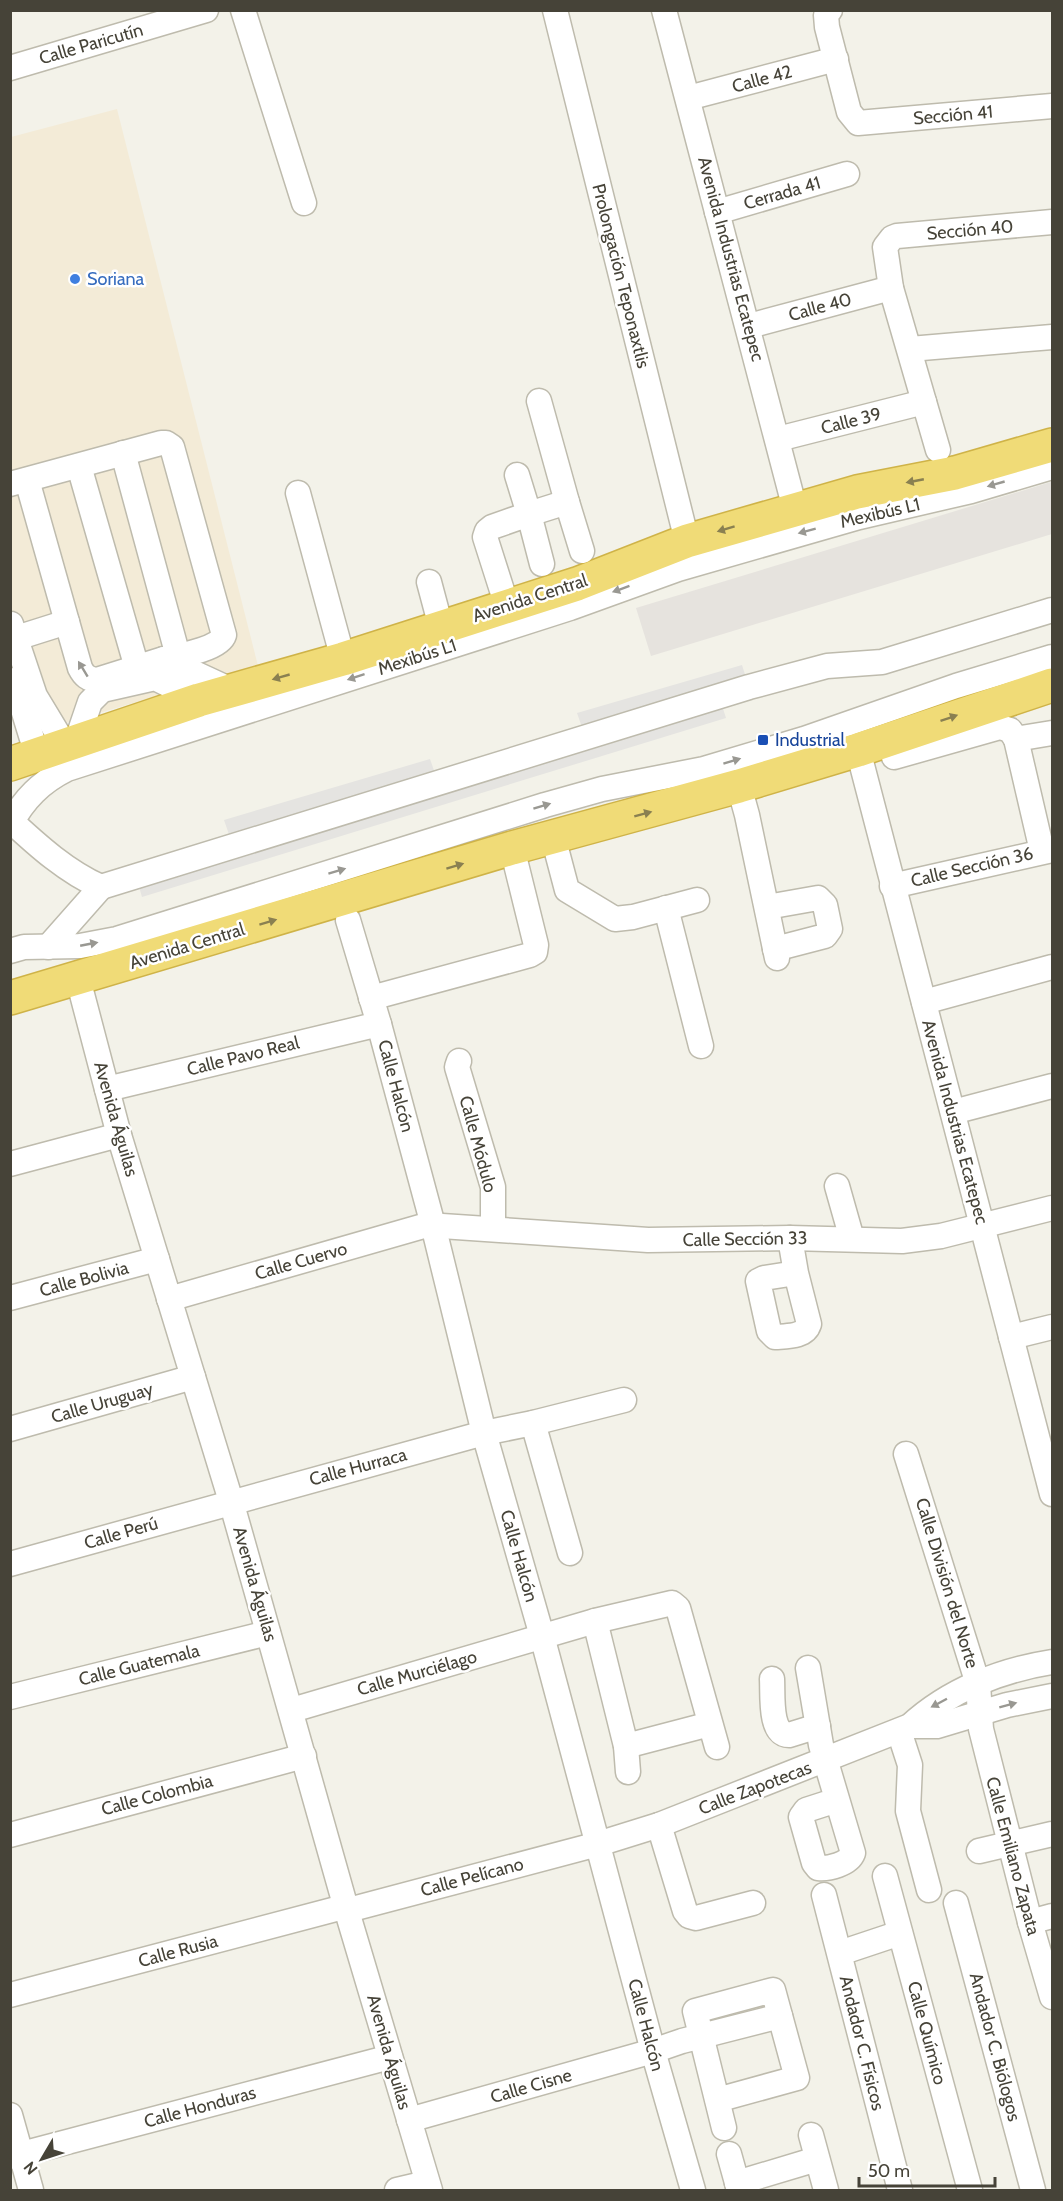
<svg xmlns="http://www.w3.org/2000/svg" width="1063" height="2201" viewBox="0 0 1063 2201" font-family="Cabin,sans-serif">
  <rect width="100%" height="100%" fill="#f3f2e9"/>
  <polygon fill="#f3ebd7" points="117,109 258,666 25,735 11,686 11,137"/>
  <polygon fill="#e6e3de" points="1051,482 1052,534 651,656 636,608"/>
  <polygon fill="#e5e4e1" points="742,665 749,687 719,696 726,718 142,897 136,876 233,846 224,820 430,759 438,782 585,736 577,713"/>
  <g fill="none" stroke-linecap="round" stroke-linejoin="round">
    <g stroke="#bebbad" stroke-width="27">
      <g id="minor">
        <polyline points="243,10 304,203"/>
        <polyline points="555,10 687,541"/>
        <polyline points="664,10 795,509"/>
        <polyline points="830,10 826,15 827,27 849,112 858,123 1052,106"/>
        <polyline points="10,68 206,10"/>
        <polyline points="688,98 836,59"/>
        <polyline points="717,212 847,174"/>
        <polyline points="749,326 891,288"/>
        <polyline points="910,349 1052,337"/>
        <polyline points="539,401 567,502"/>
        <polyline points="778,439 924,402"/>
        <polyline points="938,450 891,288 885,247 892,238 897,236 1052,222"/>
        <polyline points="123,453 178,656"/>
        <polyline points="79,466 137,668"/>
        <polyline points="517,475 529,514 567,502 582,551"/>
        <polyline points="27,480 67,622"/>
        <path d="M 10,484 L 161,443 L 166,443 L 172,447 L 224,635 C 220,649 178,656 164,659"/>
        <polyline points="298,493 343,659"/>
        <polyline points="429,582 441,627"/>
        <polyline points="507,606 485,537 487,531 492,527 529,514 542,564"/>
        <polyline points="11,624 35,696 64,744"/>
        <path d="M 10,640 L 67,622 L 80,668 C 84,676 88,679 97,680 L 164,659 L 231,690"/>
        <polyline points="14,680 37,755"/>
        <polyline points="1016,739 1042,851"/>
        <polyline points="77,740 90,702 102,690 155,678 199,700"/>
        <polyline points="858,750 1052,1494"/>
        <polyline points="894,757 1000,727 1010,730 1016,739 1052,733"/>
        <polyline points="739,786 747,815 777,958"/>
        <path d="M 10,820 C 38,846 67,872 101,887 L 48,947"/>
        <path d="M 10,825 C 24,799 41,782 67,769 L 570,608 L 678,569 L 859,517 L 971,491 L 1052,467"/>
        <polyline points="553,837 567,890 615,919 633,917 697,900"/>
        <polyline points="892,886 1052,850"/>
        <polyline points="101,887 749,687 827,666 882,662 1052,610"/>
        <polyline points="767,907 818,898 825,905 830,929 825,936 775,949"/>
        <polyline points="666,908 701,1046"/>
        <polyline points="348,920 379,1024 433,1225 484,1433 542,1636 653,2051 693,2190"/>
        <polyline points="10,951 24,947 80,946 117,939 545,805 602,789 704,769 804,739 956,686 1052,657"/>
        <polyline points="78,979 119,1135 231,1501 346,1908 430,2190"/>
        <polyline points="371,998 530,955 535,952 536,945 512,848"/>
        <polyline points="924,1002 1052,967"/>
        <polyline points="459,1061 457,1067 493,1187 493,1228"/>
        <polyline points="107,1089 379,1024"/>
        <polyline points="953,1112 1052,1086"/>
        <polyline points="10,1164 119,1135"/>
        <polyline points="837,1186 852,1239"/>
        <path d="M 790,1238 L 796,1273 L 809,1324 C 805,1337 787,1336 775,1337 L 769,1331 L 758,1281 L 764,1278 L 796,1273"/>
        <polyline points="10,1298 157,1259"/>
        <polyline points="169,1299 427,1225 648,1240 790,1238 902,1241 941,1236 1052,1208"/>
        <polyline points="1011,1337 1052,1327"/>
        <polyline points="533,1423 570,1553"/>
        <polyline points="10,1429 193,1377"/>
        <polyline points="906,1454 978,1684 981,1729 1030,1922 1052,1997"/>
        <polyline points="10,1564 484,1433 533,1423 624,1400"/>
        <polyline points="595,1621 626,1746 628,1772"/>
        <path d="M 808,1668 L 821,1745 L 853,1853 C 849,1864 829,1869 818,1868 L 814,1863 L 801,1817 L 806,1810 L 837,1800"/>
        <path d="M 772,1679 C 773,1694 769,1735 789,1735 L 818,1726"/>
        <polyline points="10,1697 268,1633"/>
        <polyline points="292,1710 595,1621 672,1603 678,1608 717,1747"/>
        <polyline points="910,1726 937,1726 1007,1705 1052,1696"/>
        <polyline points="899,1731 910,1765 908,1811 929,1890"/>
        <polyline points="626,1746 710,1724"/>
        <polyline points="659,1825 685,1911 689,1916 696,1918 753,1903"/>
        <polyline points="10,1835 304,1756"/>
        <polyline points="979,1851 1052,1834"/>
        <polyline points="885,1876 970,2190"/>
        <polyline points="824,1895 900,2190"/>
        <polyline points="956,1903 1033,2190"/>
        <polyline points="1030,1922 1052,1916"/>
        <polyline points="840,1953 900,1933"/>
        <path d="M 10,1995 L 336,1909 L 356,1908 L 598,1844 L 659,1825 L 910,1726 C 949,1690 1001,1670 1052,1662"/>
        <path d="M 717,2100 L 797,2078 L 773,1990 L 695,2011 C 705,2050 714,2089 724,2128"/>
        <polyline points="10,2115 31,2190"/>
        <polyline points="409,2120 653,2051 682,2041 780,2016"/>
        <polyline points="811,2135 826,2190"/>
        <polyline points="729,2154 739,2190"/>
        <polyline points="10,2157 390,2057"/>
        <polyline points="737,2183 817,2159"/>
        <polyline points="397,2190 427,2183"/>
      </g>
    </g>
    <g stroke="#cfb348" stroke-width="36">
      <g id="highway">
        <polyline points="10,764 199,700 343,659 577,584 687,541 857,492 955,473 1052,445"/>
        <polyline points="10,998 512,848 739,786 858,750 1052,685"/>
      </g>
    </g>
    <use href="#minor" stroke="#fff" stroke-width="24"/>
    <use href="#highway" stroke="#f0db77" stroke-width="33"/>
  </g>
  <defs><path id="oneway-solid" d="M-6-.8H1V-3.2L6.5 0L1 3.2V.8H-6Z" transform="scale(1.5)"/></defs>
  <g fill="#8a8051">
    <use href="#oneway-solid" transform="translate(915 481) rotate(169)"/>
    <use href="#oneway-solid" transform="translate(726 529) rotate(163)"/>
    <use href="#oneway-solid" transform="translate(281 677) rotate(164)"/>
    <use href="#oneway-solid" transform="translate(949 718) rotate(-19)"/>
    <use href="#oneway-solid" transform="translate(643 814) rotate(-15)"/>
    <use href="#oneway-solid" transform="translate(455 866) rotate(-17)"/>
    <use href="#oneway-solid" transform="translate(268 922) rotate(-17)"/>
  </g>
  <g fill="#999892">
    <use href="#oneway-solid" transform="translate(996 484) rotate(164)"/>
    <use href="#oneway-solid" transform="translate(807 531) rotate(165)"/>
    <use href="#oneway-solid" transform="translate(621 589) rotate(160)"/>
    <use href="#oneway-solid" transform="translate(83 669) rotate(-121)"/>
    <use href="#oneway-solid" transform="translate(356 677) rotate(162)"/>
    <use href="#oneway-solid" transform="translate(732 761) rotate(-17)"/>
    <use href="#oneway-solid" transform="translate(542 806) rotate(-17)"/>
    <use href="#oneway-solid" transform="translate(337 871) rotate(-17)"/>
    <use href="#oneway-solid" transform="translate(89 944) rotate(-11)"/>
    <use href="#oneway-solid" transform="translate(939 1703) rotate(152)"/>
    <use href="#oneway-solid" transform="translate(1008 1705) rotate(-15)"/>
  </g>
  <circle fill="#3f7fe0" stroke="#fff" stroke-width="2" cx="75" cy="279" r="6"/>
  <rect fill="#1a4fb4" stroke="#fff" stroke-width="2" x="757" y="734" width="12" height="12" rx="3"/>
  <g text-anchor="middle" stroke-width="5" stroke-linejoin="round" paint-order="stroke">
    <g font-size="18" fill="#464338" stroke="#fff">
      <text transform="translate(91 44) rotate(-16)" y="6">Calle Paricutín</text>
      <text transform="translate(762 79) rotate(-15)" y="6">Calle 42</text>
      <text transform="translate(953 115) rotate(-5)" y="6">Sección 41</text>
      <text transform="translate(782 193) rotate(-16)" y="6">Cerrada 41</text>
      <text transform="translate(970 230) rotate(-5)" y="6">Sección 40</text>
      <text transform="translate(731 259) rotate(75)" y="6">Avenida Industrias Ecatepec</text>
      <text transform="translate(621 276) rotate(76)" y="6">Prolongación Teponaxtlis</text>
      <text transform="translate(820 307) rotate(-15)" y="6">Calle 40</text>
      <text transform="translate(851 421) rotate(-14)" y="6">Calle 39</text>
      <text transform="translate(880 513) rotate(-13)" y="6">Mexibús L1</text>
      <text transform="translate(530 598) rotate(-18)" y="6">Avenida Central</text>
      <text transform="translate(417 657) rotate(-18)" y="6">Mexibús L1</text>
      <text transform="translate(972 867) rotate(-13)" y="6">Calle Sección 36</text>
      <text transform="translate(187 946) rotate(-17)" y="6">Avenida Central</text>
      <text transform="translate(243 1056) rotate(-14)" y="6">Calle Pavo Real</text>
      <text transform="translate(396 1086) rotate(75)" y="6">Calle Halcón</text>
      <text transform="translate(116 1119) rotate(74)" y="6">Avenida Águilas</text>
      <text transform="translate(955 1122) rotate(75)" y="6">Avenida Industrias Ecatepec</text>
      <text transform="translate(478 1144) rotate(75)" y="6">Calle Módulo</text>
      <text transform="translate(745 1239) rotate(-1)" y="6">Calle Sección 33</text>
      <text transform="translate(301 1261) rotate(-16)" y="6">Calle Cuervo</text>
      <text transform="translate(84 1279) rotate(-15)" y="6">Calle Bolivia</text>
      <text transform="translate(102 1403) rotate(-16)" y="6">Calle Uruguay</text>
      <text transform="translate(358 1467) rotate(-15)" y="6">Calle Hurraca</text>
      <text transform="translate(121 1533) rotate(-16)" y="6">Calle Perú</text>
      <text transform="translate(519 1556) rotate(74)" y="6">Calle Halcón</text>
      <text transform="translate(947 1583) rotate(73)" y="6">Calle División del Norte</text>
      <text transform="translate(255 1584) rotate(74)" y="6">Avenida Águilas</text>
      <text transform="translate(139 1665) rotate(-14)" y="6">Calle Guatemala</text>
      <text transform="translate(417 1673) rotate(-16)" y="6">Calle Murciélago</text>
      <text transform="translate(755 1788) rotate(-21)" y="6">Calle Zapotecas</text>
      <text transform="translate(157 1795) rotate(-15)" y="6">Calle Colombia</text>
      <text transform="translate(1013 1856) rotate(75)" y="6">Calle Emiliano Zapata</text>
      <text transform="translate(472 1877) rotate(-15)" y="6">Calle Pelícano</text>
      <text transform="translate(178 1951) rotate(-15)" y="6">Calle Rusia</text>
      <text transform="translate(646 2025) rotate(75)" y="6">Calle Halcón</text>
      <text transform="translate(927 2033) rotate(75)" y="6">Calle Químico</text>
      <text transform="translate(862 2043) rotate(76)" y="6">Andador C. Físicos</text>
      <text transform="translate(995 2047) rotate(75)" y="6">Andador C. Biólogos</text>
      <text transform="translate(389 2052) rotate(74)" y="6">Avenida Águilas</text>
      <text transform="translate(531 2086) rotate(-16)" y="6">Calle Cisne</text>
      <text transform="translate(200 2107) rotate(-15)" y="6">Calle Honduras</text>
    </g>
    <g font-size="18" fill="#366cbe" stroke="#fff" text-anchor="start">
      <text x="87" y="285">Soriana</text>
    </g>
    <g font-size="18" fill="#164399" stroke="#fff" text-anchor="start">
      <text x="775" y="746">Industrial</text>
    </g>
  </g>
  <rect width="1063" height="2201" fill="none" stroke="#464338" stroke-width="24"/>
  <g transform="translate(42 2159) rotate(231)" stroke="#ffffff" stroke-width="4.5" paint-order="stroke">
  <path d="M0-4.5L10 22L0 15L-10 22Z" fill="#464338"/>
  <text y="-9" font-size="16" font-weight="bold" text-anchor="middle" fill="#464338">N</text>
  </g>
  <path d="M859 2177v9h136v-9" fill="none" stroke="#464338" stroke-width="3"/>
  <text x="868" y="2177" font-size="18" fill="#464338" stroke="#ffffff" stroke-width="4.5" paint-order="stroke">50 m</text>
</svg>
